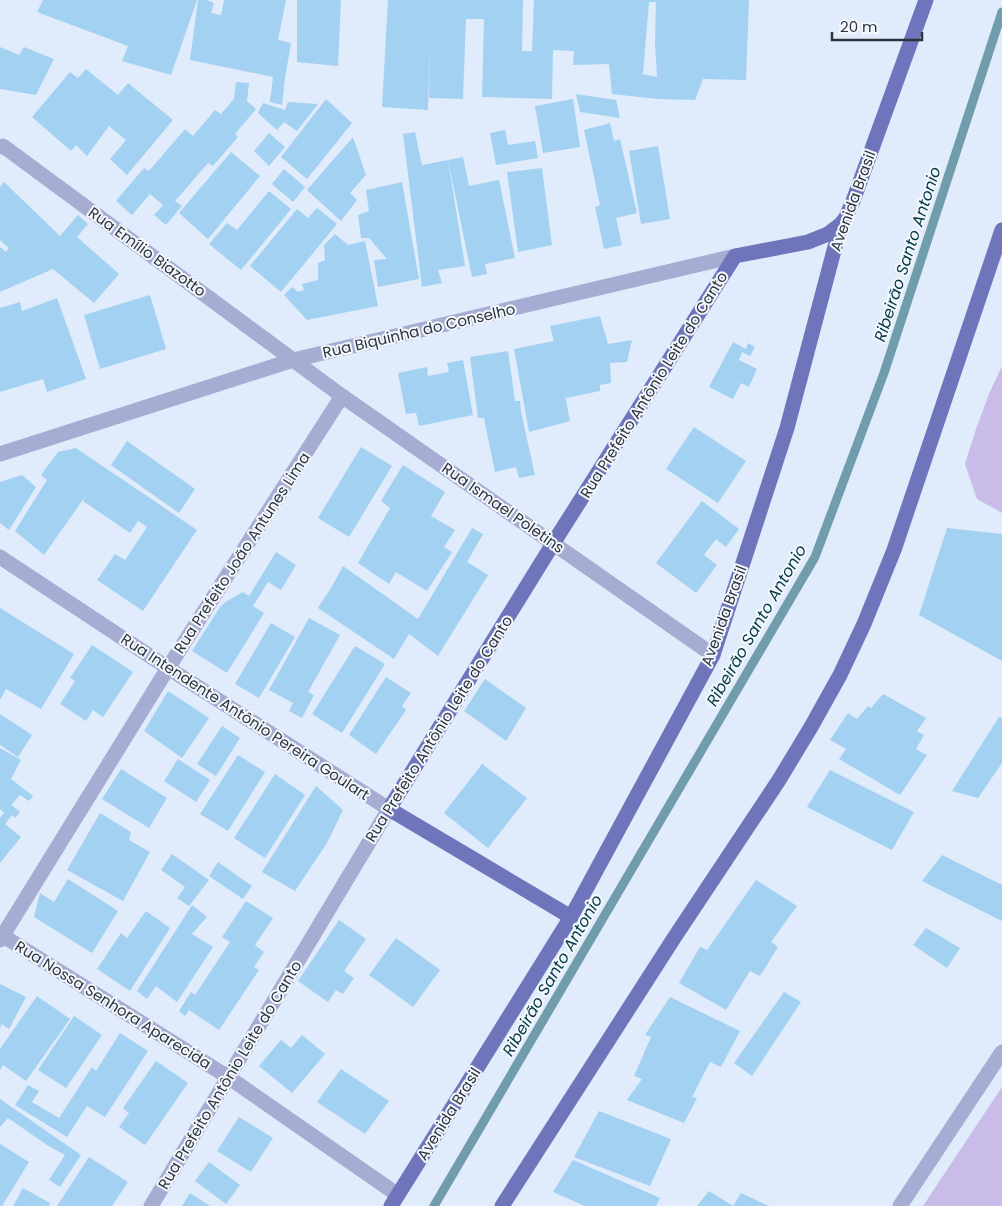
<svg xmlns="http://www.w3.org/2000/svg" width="1002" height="1206" viewBox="0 0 1002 1206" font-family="Poppins,sans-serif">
  <rect width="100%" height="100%" fill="#e0ebfc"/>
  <g fill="#c9bce8">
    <polygon points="1002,366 1002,513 977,499 965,464 976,429 989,394"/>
    <polygon points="1002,1087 1002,1206 923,1206"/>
  </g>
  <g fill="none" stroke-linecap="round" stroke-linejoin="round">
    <polyline stroke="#719cac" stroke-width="9" points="434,1206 815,557 884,373 1002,12"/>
  </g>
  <g fill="#a3d1f1" fill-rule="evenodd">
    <polygon points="43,0 197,0 171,75 122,61 128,46 37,12"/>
    <polygon points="198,0 207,0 214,3 211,13 221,15 224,0 286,0 278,40 291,43 285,78 282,105 270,102 273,77 190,60"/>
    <polygon points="297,0 341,0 338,66 297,62"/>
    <path d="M 388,0 L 523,0 L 522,51 L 532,51 L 534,0 L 749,0 L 746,80 L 703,79 L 695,100 L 658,99 L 612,94 L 609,64 L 573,65 L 574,51 L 553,50 L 552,99 L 482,97 L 484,19 L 466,19 L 463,99 L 429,98 L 430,39 L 428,110 L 382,107 ZM 649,2 L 656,2 L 655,43 L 657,77 L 643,74 Z"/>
    <polygon points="0,47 19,55 24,47 54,59 36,95 0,89"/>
    <polygon points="86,69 118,95 128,83 173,120 127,175 110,159 126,140 109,126 87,156 76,145 71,151 32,117 70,72 78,78"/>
    <polygon points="236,82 249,83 247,101 256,109 235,134 238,137 213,166 208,163 175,201 182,206 166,225 154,215 163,205 150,194 132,215 116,201 144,168 149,171 185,129 193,136 215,110 221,114 234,99"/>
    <polygon points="576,94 616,100 620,118 580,112"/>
    <polygon points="326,99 352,123 307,179 281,157"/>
    <polygon points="573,99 580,147 543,153 535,106"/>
    <polygon points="288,102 318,104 297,131 284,122 277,130 258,113 263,103 285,110"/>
    <polygon points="610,123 614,141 620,139 637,213 616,218 622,245 604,249 595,207 600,205 584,130"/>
    <polygon points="505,130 508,145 535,141 538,158 496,165 490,133"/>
    <polygon points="415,132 422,165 448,160 465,266 438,270 442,283 422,287 403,134"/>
    <polygon points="269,133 285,147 269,166 254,151"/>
    <polygon points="353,137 366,175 350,193 357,200 341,221 307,190"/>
    <polygon points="658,146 670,219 641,224 629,151"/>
    <polygon points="231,152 260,176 208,239 179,213"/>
    <polygon points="463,157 469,186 499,180 515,258 485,264 487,274 472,277 448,160"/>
    <polygon points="542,168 552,245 518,252 507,172"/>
    <polygon points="284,169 305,187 293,202 272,184"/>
    <polygon points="4,182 60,236 78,215 88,224 77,237 119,274 94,303 53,269 0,292 0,247 6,252 9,248 0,240 0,187"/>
    <polygon points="402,182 419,279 378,287 374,260 387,259 369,238 361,238 358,215 369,211 366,190"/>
    <polygon points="269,191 291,209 241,270 209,244 227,223 237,230"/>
    <polygon points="317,208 337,224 281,292 250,266 297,209 308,218"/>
    <polygon points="335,234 348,245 365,241 378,306 307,320 284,295 292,287 298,292 304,290 302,284 318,280 318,263 325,260 324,245"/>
    <polygon points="150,295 166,349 100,369 84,315"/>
    <polygon points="57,298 86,379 47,392 43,379 0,392 0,308 20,302 22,311"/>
    <polygon points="600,316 608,344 632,340 627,362 610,363 611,383 600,385 600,391 566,398 564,390 570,421 529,432 514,349 554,341 550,326"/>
    <polygon points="733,342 746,349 748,343 755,347 750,356 742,352 739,360 757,369 749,387 741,383 733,399 709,387"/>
    <polygon points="508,351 515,401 520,401 521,412 535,475 519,478 516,467 495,472 484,418 478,418 470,357"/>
    <polygon points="463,360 473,415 419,426 416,413 406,414 398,373 427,367 428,376 449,372 447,363"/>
    <polygon points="694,427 746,461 718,503 666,469"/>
    <polygon points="127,441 195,489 179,513 111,465"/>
    <polygon points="361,447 392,466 349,537 318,518"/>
    <polygon points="76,448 197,530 143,611 97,580 115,554 125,560 147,527 138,521 130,533 83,501 87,494 44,555 15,531 47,480 41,475 58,452"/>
    <polygon points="403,465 445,492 431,516 455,530 444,547 452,552 427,591 396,572 389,584 358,563 390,508 381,501"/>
    <polygon points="22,475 36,487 9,530 0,523 0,482"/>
    <polygon points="702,501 739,529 726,547 716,539 704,555 717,565 696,593 656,563"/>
    <polygon points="472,528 483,534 467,562 488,575 438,656 409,634 394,659 318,608 331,588 343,566 418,619"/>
    <polygon points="947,528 1002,534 1002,661 919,615"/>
    <polygon points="276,552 296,565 281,590 268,582 253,606 264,613 227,673 192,651 220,607 227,601 243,592 249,596"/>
    <polygon points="0,608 74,654 41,709 6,689 0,700"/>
    <polygon points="309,618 340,635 308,692 314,695 302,718 289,711 293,703 269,690"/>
    <polygon points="271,623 295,637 259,698 235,684"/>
    <polygon points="92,645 133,672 103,717 93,710 86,721 60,704 75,681 70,678"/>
    <polygon points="355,646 385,664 342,733 312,714"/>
    <polygon points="386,677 411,693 402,706 406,710 376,754 349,735"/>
    <polygon points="485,679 526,708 506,741 464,711"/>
    <polygon points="168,691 209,718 182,758 144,731"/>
    <polygon points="883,694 926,718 917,731 924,735 916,749 927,755 900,795 839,759 846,749 830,740 848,713 857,719 868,706 871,708"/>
    <polygon points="0,714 32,735 18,757 0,745"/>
    <polygon points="999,717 1002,718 1002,763 978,798 952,791"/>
    <polygon points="222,726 240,738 216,776 197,764"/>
    <polygon points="0,748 21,760 11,779 33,796 29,801 20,795 11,805 20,812 15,818 12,815 5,824 21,837 0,863 0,818 4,813 0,809"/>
    <polygon points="238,755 265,772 228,831 200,814"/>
    <polygon points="178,759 210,780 196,802 164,781"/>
    <polygon points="482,764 527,798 488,848 444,813"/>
    <polygon points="121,769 167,798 149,828 102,799"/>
    <polygon points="830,770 914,812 892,850 807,807"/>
    <polygon points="275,774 305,795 265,858 234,838"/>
    <polygon points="316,786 343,810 327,843 295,891 262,872"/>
    <polygon points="100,813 131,832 129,840 150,852 123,901 67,870"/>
    <polygon points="172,854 209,880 189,906 177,898 185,887 161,870"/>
    <polygon points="942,855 1002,885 1002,921 922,881"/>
    <polygon points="218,862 252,886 243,899 209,876"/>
    <polygon points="68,879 118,911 92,953 34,917 40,893 54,902"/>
    <polygon points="756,880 797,906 771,942 778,947 760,976 750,971 726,1010 679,983 700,947 707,950"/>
    <polygon points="246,901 273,918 255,945 264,952 254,967 259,970 219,1030 189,1010 185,1016 179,1011 191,992 195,995 230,942 222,937"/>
    <polygon points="192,905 207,917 192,934 213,947 177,1002 156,986 147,999 137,991"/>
    <polygon points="146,911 170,928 130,991 97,969 121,933 127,938"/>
    <polygon points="339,920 366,939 344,971 354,978 343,994 336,990 328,1002 298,981"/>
    <polygon points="926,928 960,948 947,968 913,945"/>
    <polygon points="396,938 440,970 413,1007 369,975"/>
    <polygon points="0,984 26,997 9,1029 2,1024 0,1028"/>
    <polygon points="784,992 801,1002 752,1076 734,1063"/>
    <polygon points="37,996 70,1019 26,1081 3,1065 0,1070 0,1049"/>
    <polygon points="670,997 740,1031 721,1067 710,1062 692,1097 697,1098 684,1123 627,1100 642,1079 634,1076 651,1037 645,1035"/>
    <polygon points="74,1016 102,1035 66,1088 38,1070"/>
    <polygon points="120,1033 148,1051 105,1117 87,1106 67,1137 15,1105 28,1085 39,1091 32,1102 59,1118 92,1067 96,1071"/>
    <polygon points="302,1035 325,1054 292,1093 259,1066 281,1040 291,1048"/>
    <polygon points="156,1061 188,1083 145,1145 119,1127 129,1113 123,1108"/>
    <polygon points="341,1069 389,1101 365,1134 317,1102"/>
    <polygon points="0,1099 81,1155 60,1187 49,1180 65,1155 47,1145 8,1118 0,1127"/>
    <polygon points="599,1111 671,1139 650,1186 574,1157"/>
    <polygon points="239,1117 273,1138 251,1172 217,1151"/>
    <polygon points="0,1144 29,1162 2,1206 0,1206"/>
    <polygon points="89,1157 128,1182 112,1206 57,1206"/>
    <polygon points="573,1160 660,1198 656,1206 585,1206 553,1192"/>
    <polygon points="209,1162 240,1185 226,1204 195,1181"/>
    <polygon points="23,1188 50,1203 49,1206 13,1206"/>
    <polygon points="709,1191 733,1206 741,1193 769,1206 697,1206"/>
    <polygon points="190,1193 210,1206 182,1206"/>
  </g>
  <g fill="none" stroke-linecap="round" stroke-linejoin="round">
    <g stroke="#a6acd2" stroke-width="15">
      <polyline points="0,147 3,146 342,396 713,655"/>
      <polyline points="0,454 293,360 735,256"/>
      <polyline points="0,557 168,668 389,809 151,1206"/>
      <polyline points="0,934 228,1077 398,1195"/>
      <polyline points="0,940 168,668 342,396"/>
      <polyline points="900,1206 1002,1052"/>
    </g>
    <g stroke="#6f75bb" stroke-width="15">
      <polyline points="571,917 389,809 559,534 735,256 808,242 828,234 841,224"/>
      <polyline points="391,1206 571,917 713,655 787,428 841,224 846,217 853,201 926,0"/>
      <polyline points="502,1206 674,938 779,780 811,727 840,675 864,624 894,550 1002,230"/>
    </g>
  </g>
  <g text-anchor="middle" stroke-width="4" stroke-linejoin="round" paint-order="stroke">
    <g font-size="15" fill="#2d343f" stroke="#f4f8fd">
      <text transform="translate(853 201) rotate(-70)" y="5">Avenida Brasil</text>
      <text transform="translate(147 252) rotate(36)" y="5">Rua Emílio Biazotto</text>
      <text transform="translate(419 331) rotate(-13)" y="5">Rua Biquinha do Conselho</text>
      <text transform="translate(654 385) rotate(-58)" y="5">Rua Prefeito Antônio Leite do Canto</text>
      <text transform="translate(503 508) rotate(35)" y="5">Rua Ismael Poletins</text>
      <text transform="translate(242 553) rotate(-57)" y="5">Rua Prefeito João Antunes Lima</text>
      <text transform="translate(724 616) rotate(-70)" y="5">Avenida Brasil</text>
      <text transform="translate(245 717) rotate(33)" y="5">Rua Intendente Antônio Pereira Goulart</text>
      <text transform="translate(439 729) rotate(-58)" y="5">Rua Prefeito Antônio Leite do Canto</text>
      <text transform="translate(113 1005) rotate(32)" y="5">Rua Nossa Senhora Aparecida</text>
      <text transform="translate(230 1075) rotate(-59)" y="5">Rua Prefeito Antônio Leite do Canto</text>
      <text transform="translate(449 1114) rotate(-58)" y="5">Avenida Brasil</text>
    </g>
    <g font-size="16" font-style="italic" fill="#013946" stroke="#f4f8fd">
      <text transform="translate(907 254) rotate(-72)" y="6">Ribeirão Santo Antonio</text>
      <text transform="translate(756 625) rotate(-60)" y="6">Ribeirão Santo Antonio</text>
      <text transform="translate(552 975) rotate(-60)" y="6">Ribeirão Santo Antonio</text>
    </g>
  </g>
  <path d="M832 32v8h90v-8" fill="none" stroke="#2d343f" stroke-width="2.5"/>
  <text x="840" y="32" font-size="15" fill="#2d343f" stroke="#f4f8fd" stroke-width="4" paint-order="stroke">20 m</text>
</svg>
